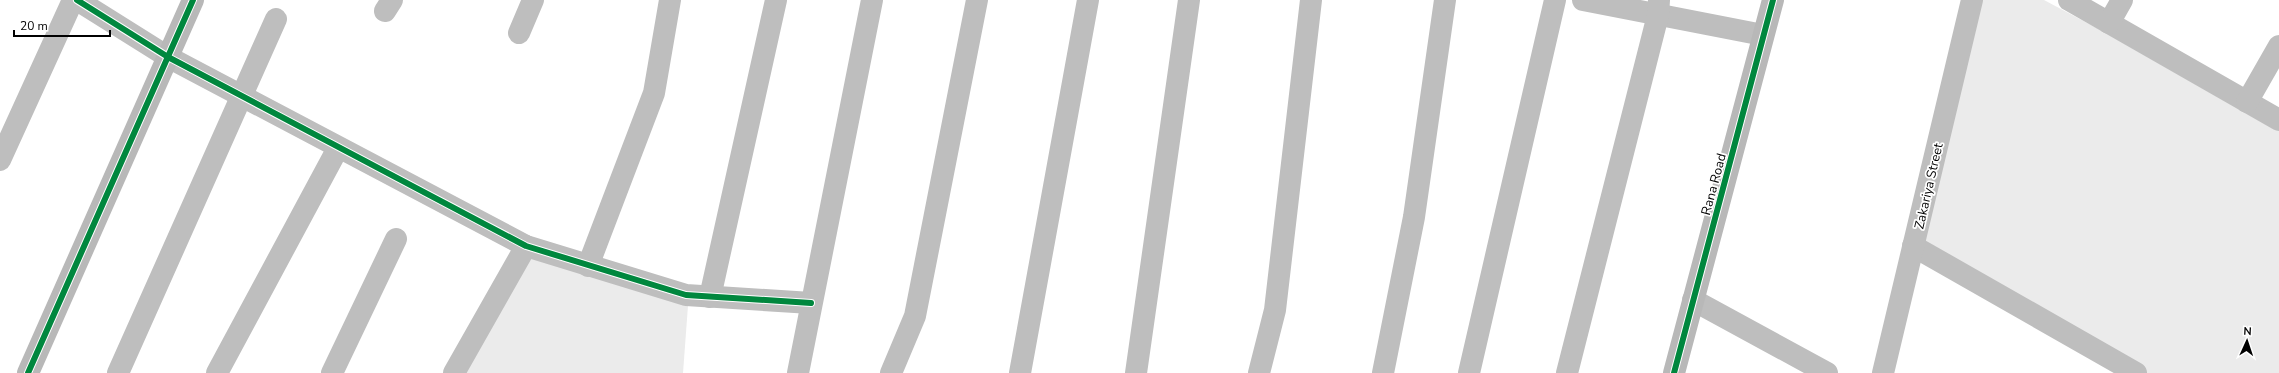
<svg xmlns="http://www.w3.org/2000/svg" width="2279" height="373" viewBox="0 0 2279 373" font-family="'Nunito Sans',sans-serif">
  <rect width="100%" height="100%" fill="#fff"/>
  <g fill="#ebebeb">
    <polygon points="1973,0 2044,0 2279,125 2279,373 2136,373 1913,246"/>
    <polygon points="529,243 689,292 683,373 455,373"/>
  </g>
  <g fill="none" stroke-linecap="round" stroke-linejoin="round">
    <g stroke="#bebebe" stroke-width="22">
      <polyline points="77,0 168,57 526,246 686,295 811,303"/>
      <polyline points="1583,0 1763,35"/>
      <polyline points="2069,0 2279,120"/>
      <polyline points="385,11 392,0"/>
      <polyline points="2109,23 2122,0"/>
      <polyline points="519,33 533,0"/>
      <polyline points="2247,102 2279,46"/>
      <polyline points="0,160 73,0"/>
      <polyline points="1913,246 2136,373"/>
      <polyline points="588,266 654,93 670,0"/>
      <polyline points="710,297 776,0"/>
      <polyline points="1693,300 1827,373"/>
      <polyline points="118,373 276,19"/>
      <polyline points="217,373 338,148"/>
      <polyline points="332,373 396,239"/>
      <polyline points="454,373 526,246"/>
      <polyline points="798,373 872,0"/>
      <polyline points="891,373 915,316 977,0"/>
      <polyline points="1020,373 1088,0"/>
      <polyline points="1136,373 1189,0"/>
      <polyline points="1259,373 1275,310 1311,0"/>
      <polyline points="1383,373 1414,217 1445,0"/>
      <polyline points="1469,373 1555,0"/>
      <polyline points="1567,373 1658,15 1659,0"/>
      <polyline points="1883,373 1972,0"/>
    </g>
    <g stroke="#b8b8b8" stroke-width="22">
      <polyline points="28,373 193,0"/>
      <polyline points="1674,373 1773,0"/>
    </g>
    <g stroke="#fff" stroke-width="8">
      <g id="cycleway">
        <polyline points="77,0 168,57 526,246 686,295 811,303"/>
        <polyline points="28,373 193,0"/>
        <polyline points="1674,373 1773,0"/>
      </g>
    </g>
    <use href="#cycleway" stroke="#00873e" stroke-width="6"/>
  </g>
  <g text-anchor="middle" stroke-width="3.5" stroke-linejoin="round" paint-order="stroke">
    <g font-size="13" fill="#000" stroke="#fff">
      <text transform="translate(1713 184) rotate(-75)" y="5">Rana Road</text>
      <text transform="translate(1928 186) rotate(-77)" y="5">Zakariya Street</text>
    </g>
  </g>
  <g transform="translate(2247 341) rotate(3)" stroke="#ffffff" stroke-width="3" paint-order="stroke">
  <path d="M0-3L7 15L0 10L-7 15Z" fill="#000000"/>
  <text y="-6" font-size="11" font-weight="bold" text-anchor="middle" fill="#000000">N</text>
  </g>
  <path d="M14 30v6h96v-6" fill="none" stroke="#000000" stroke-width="2"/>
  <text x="20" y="30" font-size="12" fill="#000000" stroke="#ffffff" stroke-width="3" paint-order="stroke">20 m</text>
</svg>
